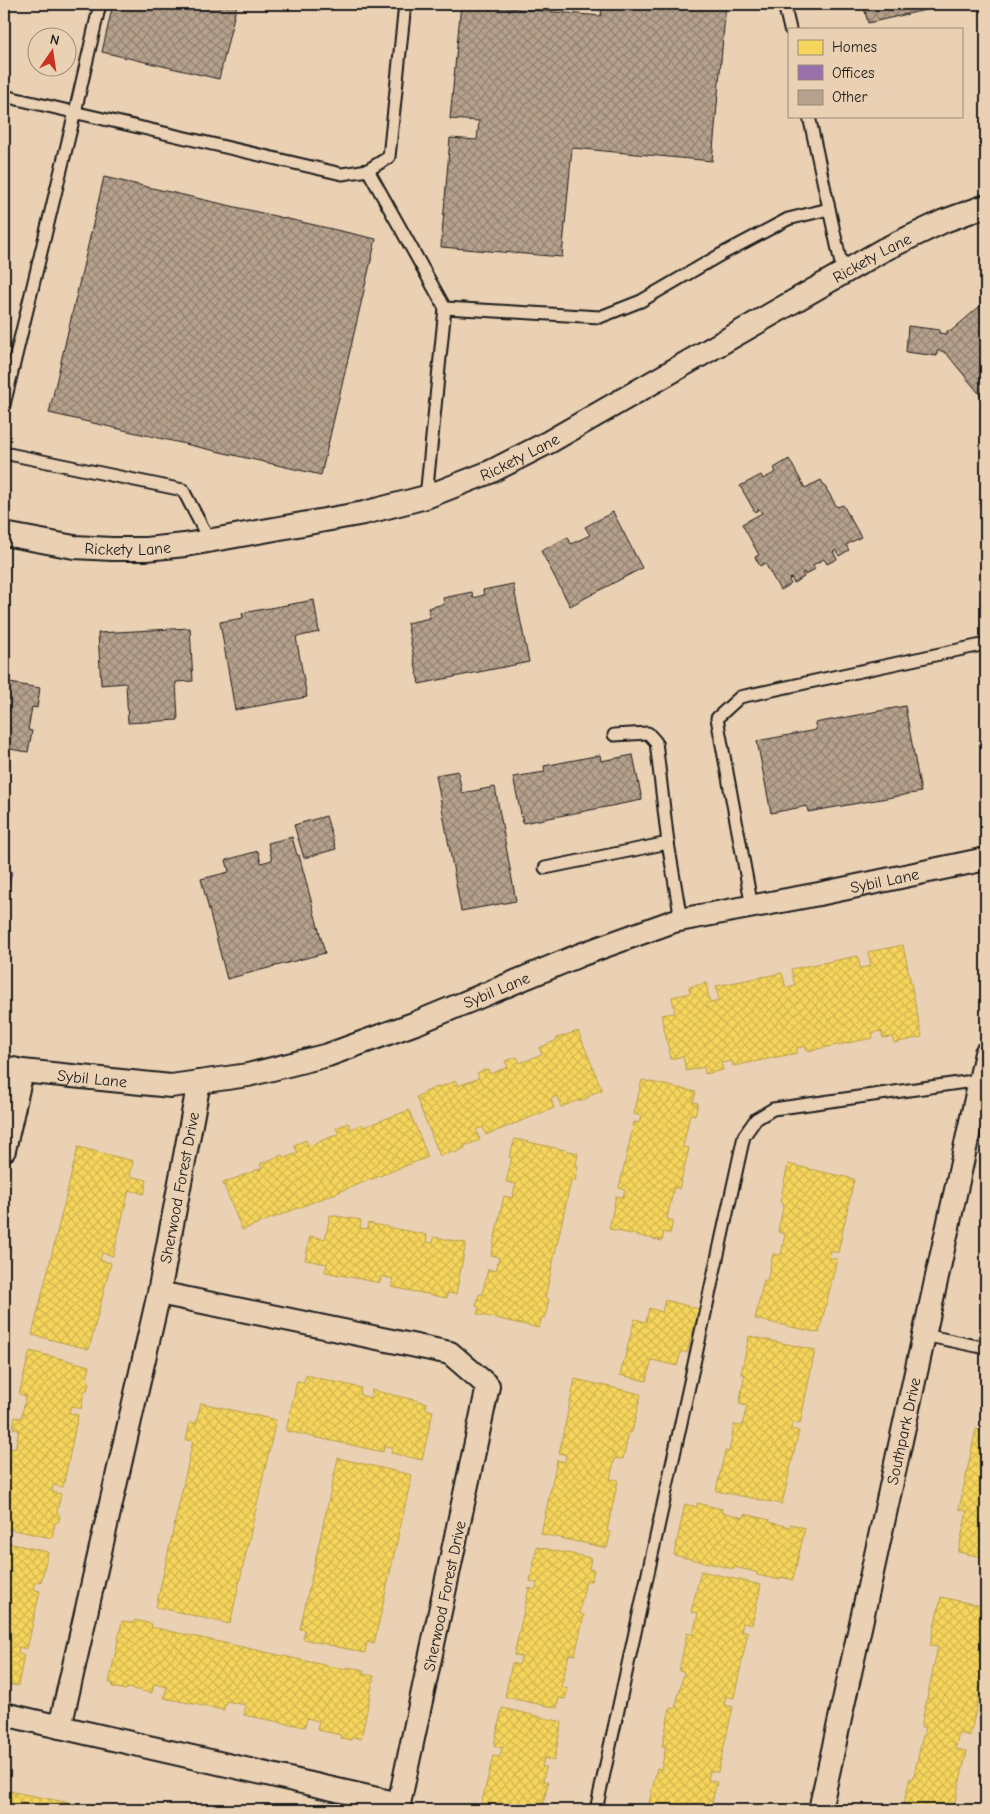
<svg xmlns="http://www.w3.org/2000/svg" width="990" height="1814" viewBox="0 0 990 1814" font-family="'Comic Neue',sans-serif">
  <defs>
    <pattern id="homes-cross-hatch" width="8" height="8" patternUnits="userSpaceOnUse" patternTransform="scale(1.25)"><rect width="8" height="8" fill="#f6d55c"/><path d="M0 0l8 8M0 8l8-8" fill="none" stroke="#d2b64f"/></pattern>
    <pattern id="offices-cross-hatch" width="8" height="8" patternUnits="userSpaceOnUse" patternTransform="scale(1.25)"><rect width="8" height="8" fill="#9970ab"/><path d="M0 0l8 8M0 8l8-8" fill="none" stroke="#7c5b8a"/></pattern>
    <pattern id="building-cross-hatch" width="8" height="8" patternUnits="userSpaceOnUse" patternTransform="scale(1.25)"><rect width="8" height="8" fill="#b5a18c"/><path d="M0 0l8 8M0 8l8-8" fill="none" stroke="#928272"/></pattern>
  </defs>
  <rect width="100%" height="100%" fill="#ebd1b3"/>
  <filter id="ink" filterUnits="userSpaceOnUse"><feTurbulence type="fractalNoise" baseFrequency=".02" numOctaves="2"/><feDisplacementMap in="SourceGraphic" scale="10" xChannelSelector="R" yChannelSelector="G"/><feConvolveMatrix kernelMatrix="1 2 1 2 8 2 1 2 1" color-interpolation-filters="sRGB"/></filter>
  <g filter="url(#ink)">
    <g fill="url(#homes-cross-hatch)" stroke="#b59e49">
      <polygon points="903,945 922,1037 894,1043 892,1037 883,1038 881,1031 872,1033 873,1038 807,1051 806,1046 797,1048 797,1053 733,1066 732,1061 721,1063 723,1070 705,1074 704,1067 686,1071 683,1056 671,1059 661,1015 675,1013 672,997 690,993 689,987 706,983 710,1003 719,1001 716,986 782,973 786,988 795,986 791,969 858,956 860,968 871,966 868,952"/>
      <polygon points="578,1031 602,1090 589,1095 589,1097 579,1102 579,1100 561,1107 557,1096 551,1099 554,1108 486,1135 483,1127 476,1130 480,1140 464,1146 465,1148 454,1153 453,1151 440,1156 416,1097 436,1087 436,1088 456,1081 458,1086 479,1078 477,1073 488,1069 490,1074 508,1067 505,1061 517,1057 520,1063 542,1054 539,1048 557,1040 557,1038"/>
      <polygon points="642,1080 696,1092 693,1102 698,1103 695,1115 690,1114 683,1147 689,1148 679,1189 674,1187 667,1219 673,1221 670,1234 664,1232 662,1241 609,1229 616,1196 623,1197 625,1190 619,1188 634,1122 639,1123 641,1116 634,1114"/>
      <polygon points="409,1110 428,1157 242,1230 223,1183 262,1168 260,1164 282,1155 284,1158 298,1153 294,1145 306,1140 308,1146 339,1134 336,1128 348,1123 351,1129 362,1124 364,1127"/>
      <polygon points="515,1139 578,1153 576,1165 578,1166 575,1181 571,1181 545,1298 549,1299 545,1318 542,1317 539,1328 477,1314 479,1307 476,1306 479,1294 482,1295 488,1269 496,1271 499,1257 491,1255 504,1196 512,1198 516,1184 506,1182 512,1157 509,1157"/>
      <polygon points="78,1147 133,1161 130,1176 147,1180 144,1194 129,1190 113,1256 102,1253 100,1260 111,1263 89,1349 32,1335"/>
      <polygon points="788,1164 854,1179 838,1253 831,1251 829,1258 837,1259 819,1333 755,1319 764,1280 767,1281 773,1254 781,1255 785,1234 778,1232 784,1203 780,1202"/>
      <polygon points="330,1215 361,1220 360,1228 367,1229 368,1223 427,1235 426,1242 433,1243 434,1237 466,1243 456,1294 447,1293 447,1298 391,1287 393,1279 381,1276 380,1283 325,1272 327,1264 305,1260 310,1236 325,1239"/>
      <polygon points="665,1300 699,1309 687,1353 681,1351 677,1366 652,1360 646,1381 620,1375 635,1319 646,1322 649,1308 662,1312"/>
      <polygon points="749,1336 815,1350 800,1424 792,1422 791,1429 799,1431 782,1504 716,1491 725,1451 729,1452 734,1425 742,1426 747,1406 739,1404 745,1374 741,1374"/>
      <polygon points="30,1351 90,1366 87,1380 89,1383 87,1390 84,1391 81,1409 71,1406 69,1413 78,1415 63,1487 53,1485 52,1492 61,1494 57,1512 60,1516 58,1522 55,1523 52,1538 4,1528 4,1481 7,1482 11,1461 6,1460 8,1448 15,1449 19,1430 13,1428 15,1417 21,1418 26,1396 19,1394"/>
      <polygon points="306,1375 361,1388 360,1395 371,1398 372,1390 427,1403 426,1409 433,1411 422,1460 391,1453 392,1447 384,1446 383,1452 286,1431 297,1381 304,1382"/>
      <polygon points="575,1379 641,1394 632,1432 629,1432 623,1459 615,1458 610,1479 618,1480 607,1531 611,1532 607,1548 541,1534 557,1460 565,1462 566,1455 559,1453"/>
      <polygon points="201,1403 276,1420 230,1624 156,1607 193,1441 186,1440 190,1422 196,1423"/>
      <polygon points="986,1414 986,1558 958,1552 967,1511 959,1509 976,1429 983,1431"/>
      <polygon points="338,1458 412,1475 374,1644 367,1642 365,1653 303,1639 305,1630 300,1629"/>
      <polygon points="697,1503 722,1509 721,1512 744,1518 745,1514 770,1520 769,1522 790,1527 791,1524 805,1528 793,1580 781,1577 780,1580 757,1575 756,1572 734,1567 734,1569 674,1555 685,1504 697,1507"/>
      <polygon points="4,1542 48,1552 41,1582 36,1581 34,1589 40,1591 27,1649 19,1647 18,1654 24,1655 18,1686 4,1683"/>
      <polygon points="537,1547 591,1558 589,1569 594,1570 591,1581 586,1580 579,1613 584,1615 575,1655 569,1654 561,1687 568,1689 565,1699 559,1698 557,1708 505,1697 512,1663 519,1665 521,1656 514,1655 529,1588 535,1590 537,1583 530,1581"/>
      <polygon points="701,1571 761,1585 752,1625 743,1623 741,1631 748,1632 734,1698 726,1696 724,1705 733,1707 718,1772 710,1771 708,1780 717,1782 710,1810 663,1810 648,1807 657,1768 661,1769 666,1747 662,1746 670,1708 675,1709 684,1672 679,1671 687,1633 693,1635 698,1613 691,1612"/>
      <polygon points="941,1597 986,1607 986,1634 982,1654 986,1655 986,1665 970,1736 959,1733 955,1749 967,1751 953,1810 902,1810 910,1778 913,1779 925,1727 921,1727 938,1646 930,1645"/>
      <polygon points="135,1620 152,1624 151,1627 347,1670 347,1667 364,1670 363,1674 374,1676 361,1739 352,1737 351,1740 340,1738 341,1735 317,1730 319,1721 307,1718 305,1727 244,1715 246,1705 226,1701 224,1710 164,1698 167,1687 154,1684 152,1693 127,1688 126,1690 112,1687 113,1684 109,1683 122,1621 134,1623"/>
      <polygon points="502,1708 562,1722 554,1761 544,1758 542,1767 546,1767 543,1781 548,1782 542,1810 480,1810 493,1756 500,1757 502,1748 494,1746"/>
      <polygon points="4,1790 105,1810 4,1810"/>
    </g>
    <polygon fill="url(#offices-cross-hatch)" stroke="#745780" points="4,870 12,872 4,908"/>
    <g fill="url(#building-cross-hatch)" stroke="#1c1c1c">
      <polygon points="113,4 237,4 219,79 102,52"/>
      <polygon points="461,4 601,16 602,4 726,4 712,161 572,148 562,257 441,247 450,138 477,140 479,121 450,119"/>
      <polygon points="863,4 952,4 868,23"/>
      <polygon points="104,177 376,239 321,475 49,413"/>
      <polygon points="986,301 986,402 946,353 944,353 944,351 937,351 937,356 906,352 908,326 940,330 939,333 947,334 947,331 951,331"/>
      <polygon points="789,459 805,488 821,480 837,507 843,505 861,537 846,545 849,550 839,556 836,550 833,552 837,559 827,564 824,559 813,565 815,569 805,575 804,572 802,573 804,577 794,583 791,578 789,580 791,584 780,590 765,563 760,566 755,557 759,555 742,524 762,513 759,509 755,512 740,486 761,475 763,479 776,472 774,468"/>
      <polygon points="613,512 642,568 570,606 541,551 568,537 571,544 590,535 585,527"/>
      <polygon points="513,584 529,662 419,684 407,623 430,618 428,608 444,604 443,598 472,592 473,598 484,595 483,590"/>
      <polygon points="314,600 319,632 296,637 307,697 235,710 220,622 243,618 242,613"/>
      <polygon points="190,628 193,681 176,682 178,720 128,723 126,683 101,685 98,633"/>
      <polygon points="4,682 40,688 37,708 32,707 28,730 32,731 28,752 4,748"/>
      <polygon points="905,706 921,792 808,812 807,806 771,813 757,741 816,730 815,723"/>
      <polygon points="600,755 601,761 633,755 642,800 523,823 513,777 545,772 544,766"/>
      <polygon points="458,771 462,793 495,787 516,901 461,911 436,775"/>
      <polygon points="326,816 336,849 304,858 294,825"/>
      <polygon points="292,837 297,855 299,855 325,953 227,979 201,879 229,872 226,860 258,851 261,863 272,860 268,843"/>
    </g>
    <g fill="none" stroke-linecap="round" stroke-linejoin="round">
      <g stroke="#1c1c1c" stroke-width="15">
        <g id="service">
          <polyline points="784,4 790,29"/>
          <polyline points="4,96 342,174 368,170 389,157 405,4"/>
          <polyline points="809,116 843,273"/>
          <polyline points="368,170 445,308 600,317 641,301 720,255 788,219 829,209"/>
          <polyline points="4,405 75,112 100,4"/>
          <polyline points="4,453 183,490 209,540"/>
          <polyline points="426,497 445,308"/>
          <polyline points="614,735 648,733 656,742 668,843"/>
          <polyline points="545,868 668,843 681,920"/>
          <polyline points="752,907 717,718 740,697 986,644"/>
          <polyline points="924,1335 986,1348"/>
          <polyline points="596,1810 744,1136 756,1119 773,1109 980,1080"/>
        </g>
      </g>
      <g stroke="#1c1c1c" stroke-width="26">
        <g id="minor">
          <path id="s1" d="M 4,534 L 74,547 L 112,549 L 146,549 L 185,545 L 364,513 L 426,497 L 490,472 L 549,442 L 883,250 L 944,221 L 986,206"/>
          <path id="s2" d="M 4,1067 L 22,1071 L 171,1086 L 248,1075 L 328,1055 L 416,1023 L 580,955 L 674,921 L 819,894 L 986,859"/>
          <polyline points="4,1150 22,1071"/>
          <path id="s3" d="M 159,1293 L 450,1353 L 488,1386 L 399,1804 L 60,1727 L 159,1293 L 199,1082"/>
          <polyline points="4,1714 60,1727"/>
          <path id="s4" d="M 820,1810 L 986,1053"/>
        </g>
      </g>
      <use href="#service" stroke="#ebd1b3" stroke-width="11"/>
      <use href="#minor" stroke="#ebd1b3" stroke-width="22"/>
    </g>
  </g>
  <g text-anchor="middle" stroke-width="5" stroke-linejoin="round" paint-order="stroke">
    <g font-size="16" fill="#1c1c1c" stroke="#ebd1b3">
      <text dy="6" stroke="none"><textPath href="#s1" startOffset="935">Rickety Lane</textPath></text>
      <text dy="6" stroke="none"><textPath href="#s1" startOffset="530">Rickety Lane</textPath></text>
      <text dy="6" stroke="none"><textPath href="#s1" startOffset="125">Rickety Lane</textPath></text>
      <text dy="6" stroke="none"><textPath href="#s2" startOffset="914">Sybil Lane</textPath></text>
      <text dy="6" stroke="none"><textPath href="#s2" startOffset="509">Sybil Lane</textPath></text>
      <text dy="6" stroke="none"><textPath href="#s2" startOffset="89">Sybil Lane</textPath></text>
      <text dy="6" stroke="none"><textPath href="#s3" startOffset="1675">Sherwood Forest Drive</textPath></text>
      <text dy="6" stroke="none"><textPath href="#s4" startOffset="388">Southpark Drive</textPath></text>
      <text transform="translate(444 1596) rotate(-78)" y="6">Sherwood Forest Drive</text>
    </g>
  </g>
  <rect width="990" height="1814" fill="none" stroke="#ebd1b3" stroke-width="20"/>
  <rect x="10" y="10" width="970" height="1794" fill="none" stroke="#1c1c1c" stroke-width="2" filter="url(#ink)"/>
  <rect x="788" y="28" width="175" height="90" fill="#ebd1b3" stroke="#988977"/>
  <rect x="798" y="40" width="25" height="15" fill="#f6d55c" stroke="#988977"/>
  <text x="832" y="52" font-size="15" fill="#1c1c1c">Homes</text>
  <rect x="798" y="65" width="25" height="15" fill="#9970ab" stroke="#988977"/>
  <text x="832" y="78" font-size="15" fill="#1c1c1c">Offices</text>
  <rect x="798" y="90" width="25" height="15" fill="#b5a18c" stroke="#988977"/>
  <text x="832" y="102" font-size="15" fill="#1c1c1c">Other</text>
  <g transform="translate(52 52) rotate(13)"><circle r="24" fill="#ebd1b3" stroke="#988977"/>
  <path d="M0-4L9 19L0 12L-9 19Z" fill="#c8321e"/>
  <text y="-8" font-size="14" font-weight="bold" text-anchor="middle" fill="#1c1c1c">N</text>
  </g>
</svg>
